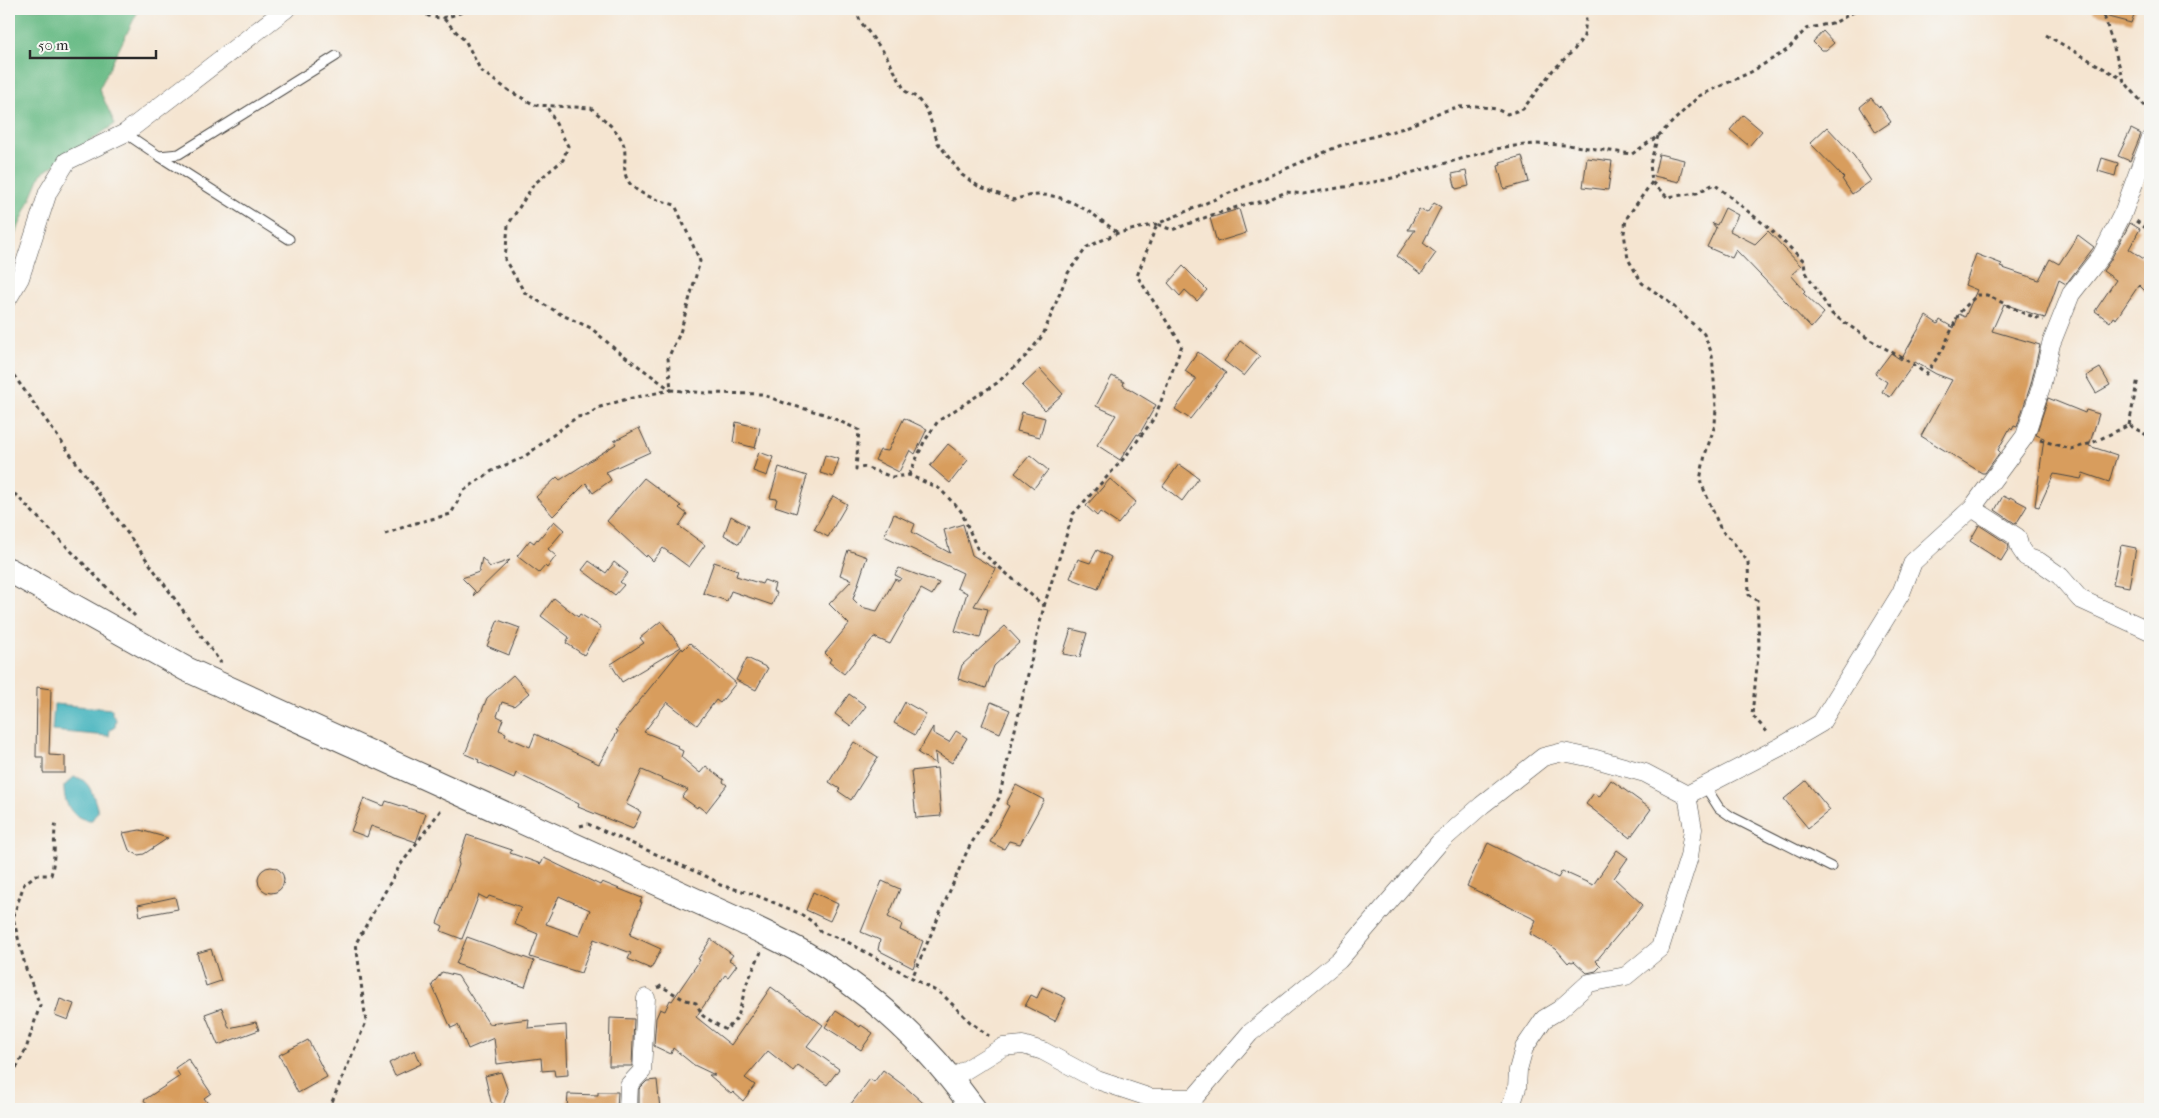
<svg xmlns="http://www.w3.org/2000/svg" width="2159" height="1118" viewBox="0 0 2159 1118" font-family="'IM FELL French Canon',serif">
  <rect width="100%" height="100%" fill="#f6f6f2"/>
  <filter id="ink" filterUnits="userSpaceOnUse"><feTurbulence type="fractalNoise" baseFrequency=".02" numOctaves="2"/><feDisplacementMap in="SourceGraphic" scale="10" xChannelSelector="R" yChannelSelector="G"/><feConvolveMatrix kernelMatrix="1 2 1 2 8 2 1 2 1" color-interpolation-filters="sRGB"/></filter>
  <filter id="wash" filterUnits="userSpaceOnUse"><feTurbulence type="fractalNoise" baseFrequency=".0096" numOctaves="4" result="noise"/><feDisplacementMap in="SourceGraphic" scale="20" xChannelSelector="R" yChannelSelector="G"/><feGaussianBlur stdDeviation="1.12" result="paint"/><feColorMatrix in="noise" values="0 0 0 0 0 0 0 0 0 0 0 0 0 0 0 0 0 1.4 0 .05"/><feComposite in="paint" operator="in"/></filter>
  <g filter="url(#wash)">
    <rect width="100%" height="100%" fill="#f5e5d1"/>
    <polygon fill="#6abc87" stroke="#4a7459" points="9,9 139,9 99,89 115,124 41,174 13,240 9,240"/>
    <g fill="#45b4be" stroke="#387074">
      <polygon points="54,704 112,709 112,714 116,719 115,727 110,730 109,736 52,731"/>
      <path d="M 74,777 C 90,778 94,798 98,811 L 92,820 C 73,821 63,803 64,786 Z"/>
    </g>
    <g id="blocks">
      <g fill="#d89d5d" fill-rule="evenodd">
        <polygon points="2094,9 2136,9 2131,23 2093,13"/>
        <polygon points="1823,31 1834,43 1826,50 1821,50 1813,42"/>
        <polygon points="1871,98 1879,107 1880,106 1891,122 1876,132 1860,107"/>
        <polygon points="1743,115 1762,131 1749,146 1730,130"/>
        <polygon points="1827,127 1854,156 1871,181 1852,194 1842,179 1844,178 1810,143"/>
        <polygon points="2131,129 2141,134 2130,161 2118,156"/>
        <polygon points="1659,154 1684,160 1679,182 1654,176"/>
        <polygon points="1522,156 1529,182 1504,189 1498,166 1501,165 1500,162"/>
        <polygon points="1587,158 1612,161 1608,190 1583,187"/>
        <polygon points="2102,158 2118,163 2115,176 2098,171"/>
        <polygon points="1466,171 1469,186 1456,189 1452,174"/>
        <polygon points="1434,203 1441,207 1423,243 1436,253 1421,274 1397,256 1415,230 1408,230 1419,209 1427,213"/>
        <polygon points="1725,208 1738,215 1730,231 1755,244 1768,231 1801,266 1791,275 1805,291 1803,293 1824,313 1811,328 1736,250 1732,258 1707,247 1716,228 1712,223 1717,225"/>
        <polygon points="1239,209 1246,233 1217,242 1210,218"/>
        <polygon points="2130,223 2140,229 2129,249 2150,263 2150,296 2139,285 2116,319 2113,317 2110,322 2095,311 2116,280 2103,271 2110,261"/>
        <polygon points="2078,235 2094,247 2066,284 2059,280 2045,318 2004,304 1992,331 2040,345 2031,384 2017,427 2014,426 2012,430 2010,428 1998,450 2000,452 1985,473 1982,473 1921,436 1952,380 1936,374 1915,362 1890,397 1882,392 1887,382 1875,374 1891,353 1901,360 1926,316 1938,324 1940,320 1954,328 1959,314 1965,317 1977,290 1965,285 1976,254 2002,264 2000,267 2039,280 2050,259 2059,264"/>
        <polygon points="1183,266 1207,290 1197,301 1185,290 1180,296 1168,283"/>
        <polygon points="1240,341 1260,356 1244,376 1224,361"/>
        <polygon points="1198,352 1226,373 1190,419 1175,409 1195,381 1195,378 1185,371"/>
        <polygon points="2100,368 2110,385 2096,393 2086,376"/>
        <polygon points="1040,369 1063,394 1045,410 1022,386"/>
        <polygon points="1112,376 1124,382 1123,385 1156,405 1139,435 1137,434 1120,460 1097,445 1116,415 1096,406"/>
        <polygon points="2048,398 2085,413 2086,410 2099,414 2089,446 2117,455 2109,482 2083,473 2081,479 2054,474 2039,507 2035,506 2044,438 2036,435"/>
        <polygon points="1022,412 1045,418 1040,437 1017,431"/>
        <polygon points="904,418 927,429 915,454 910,450 899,472 875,460 880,450 888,451"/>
        <polygon points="736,422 760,428 755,448 733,442"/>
        <polygon points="639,428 650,452 606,472 611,480 593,493 586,483 553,516 536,497 557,477 560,480 616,444 614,441"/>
        <polygon points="948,444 968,460 950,483 930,466"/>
        <polygon points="759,452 773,457 767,476 753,471"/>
        <polygon points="825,455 839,459 833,477 820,473"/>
        <polygon points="1030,455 1048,470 1034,488 1015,473"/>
        <polygon points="1179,464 1199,478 1182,501 1163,486"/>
        <polygon points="779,467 807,476 796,513 775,506 777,499 770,498"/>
        <polygon points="644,478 681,506 679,508 687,514 679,526 705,545 689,567 663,548 653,561 647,555 646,557 607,521"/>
        <polygon points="1110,479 1136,502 1118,524 1100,512 1097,516 1086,506"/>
        <polygon points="833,496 847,504 828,537 814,529"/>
        <polygon points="2003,496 2009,499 2010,497 2027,506 2016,524 1995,510"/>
        <polygon points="894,514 915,524 912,532 950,553 944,530 963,524 972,555 996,569 974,606 988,609 980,638 955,631 967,593 957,588 963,573 884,536"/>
        <polygon points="731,516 748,526 739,544 724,535"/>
        <polygon points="554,521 564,530 548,549 556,556 547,568 545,566 539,573 517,556 530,540 534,543 537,539 538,540"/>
        <polygon points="1979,525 2008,544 2009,548 2001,561 1970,541"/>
        <polygon points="2121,545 2136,548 2129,587 2113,584"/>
        <polygon points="848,550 867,557 853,599 861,607 877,611 895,579 899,581 901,578 895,575 899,568 939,583 932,595 921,589 890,644 874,637 844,674 829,662 831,659 825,653 849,624 829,604 852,580 840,575"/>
        <polygon points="1097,550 1111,557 1098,589 1070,578 1078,559 1090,563"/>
        <polygon points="482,558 490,567 510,560 473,596 475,591 462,578 479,572"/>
        <polygon points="589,561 606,573 614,562 628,573 620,582 624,585 615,595 582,570"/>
        <polygon points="714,562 738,570 736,576 762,584 764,580 775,584 773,591 777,593 772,605 731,591 727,601 703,593"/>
        <polygon points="554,598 578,617 580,614 601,627 584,655 566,643 569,637 541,616"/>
        <polygon points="498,620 520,628 509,655 487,646"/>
        <polygon points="661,621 681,647 622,682 611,664 644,643 640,638"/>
        <polygon points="1005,626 1020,642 994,666 986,688 958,679 962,665"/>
        <polygon points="1071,629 1087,633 1080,657 1063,654"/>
        <polygon points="690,643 736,683 720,703 716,700 697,725 667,702 644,732 678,746 677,748 683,751 681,757 700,773 706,766 724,780 723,782 727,785 706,812 698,806 697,808 682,797 688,790 642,770 626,804 641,812 633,829 578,807 579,804 516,773 514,778 478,762 479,760 465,754 487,698 513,675 529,693 514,706 502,702 497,716 503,719 499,730 506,733 505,736 530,747 535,734 599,764 618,731 616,730 682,648 683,650"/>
        <polygon points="747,658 768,668 756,690 736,680"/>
        <polygon points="37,687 51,689 49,755 65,756 65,773 43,773 43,757 36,757"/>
        <polygon points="849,694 866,706 851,726 835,714"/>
        <polygon points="905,702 926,714 915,735 894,723"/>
        <polygon points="991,702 1010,710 1000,733 982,725"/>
        <polygon points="933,727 933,733 949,742 956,731 967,738 952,763 935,752 936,764 918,753"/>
        <polygon points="854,742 878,757 851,800 838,791 840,789 829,782"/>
        <polygon points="937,768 941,816 916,818 911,771"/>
        <polygon points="1611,780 1651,809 1630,838 1586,804 1594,793 1599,797"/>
        <polygon points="1806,781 1830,810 1808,828 1784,799"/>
        <polygon points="1016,785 1044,800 1020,844 1009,841 1004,849 990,842 1009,806 1006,804"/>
        <polygon points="364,798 384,806 386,801 426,814 416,842 371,826 367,837 351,831"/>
        <polygon points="140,830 168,838 144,854 138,855 129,850 123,833"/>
        <path d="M 467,835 L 512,850 L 510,853 L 541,864 L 544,858 L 600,885 L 602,882 L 642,898 L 640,902 L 642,902 L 630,935 L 661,949 L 651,969 L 628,959 L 631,953 L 594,939 L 581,973 L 530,957 L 538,934 L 514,924 L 521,907 L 489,896 L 487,899 L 479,895 L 462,939 L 441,931 L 443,926 L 437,923 L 459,865 L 458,861 ZM 559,896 L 590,910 L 579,936 L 546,924 Z"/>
        <polygon points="1488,843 1558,878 1562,871 1593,885 1617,850 1628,858 1614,878 1643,905 1596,961 1601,966 1596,971 1587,973 1574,961 1572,962 1570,961 1568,963 1556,949 1530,934 1536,920 1467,886"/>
        <circle cx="271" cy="880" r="13"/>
        <polygon points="882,881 900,889 888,917 902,924 900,930 923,941 913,968 878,950 880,940 861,932"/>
        <polygon points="813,892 838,904 830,921 806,910"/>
        <polygon points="175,897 178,909 140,916 138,905"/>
        <polygon points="467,937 534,961 525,987 456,964"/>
        <polygon points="711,939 733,955 729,960 737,965 728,977 725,975 696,1017 731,1045 771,987 823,1025 807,1046 839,1069 827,1085 798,1065 793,1071 768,1051 745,1078 755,1085 743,1101 733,1092 731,1094 709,1075 715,1075 694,1065 673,1048 671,1054 654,1046 656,1018 660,1009 665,1011 670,1000 672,1001 700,960 698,959"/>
        <polygon points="211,949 221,981 206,986 197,953"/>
        <polygon points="442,972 458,976 489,1024 529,1019 528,1028 566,1025 568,1075 555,1076 554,1070 542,1071 541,1058 497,1064 494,1038 468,1049 458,1025 451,1028 432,985"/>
        <polygon points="1042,987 1066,998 1055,1021 1025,1006 1031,995 1037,998"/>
        <polygon points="60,999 74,1004 68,1020 55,1015"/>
        <polygon points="222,1008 229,1028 256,1022 259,1030 218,1045 205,1014"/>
        <polygon points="836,1011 860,1027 861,1025 873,1033 861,1050 825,1027"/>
        <polygon points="610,1018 634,1019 632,1066 609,1066"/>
        <polygon points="308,1040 327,1077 298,1093 279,1055"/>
        <polygon points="415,1050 421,1064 395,1076 389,1063"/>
        <polygon points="188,1059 211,1093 204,1098 212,1109 150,1109 144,1100 180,1076 175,1068"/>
        <polygon points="883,1070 903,1085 930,1109 847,1109 870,1079 874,1082"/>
        <polygon points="501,1072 508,1091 502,1109 500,1109 491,1102 485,1076"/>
        <polygon points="657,1080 660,1109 639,1109 639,1089 647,1081"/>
        <polygon points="598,1092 618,1092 617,1109 567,1109 568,1094 598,1095"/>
      </g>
    </g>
  </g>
  <g filter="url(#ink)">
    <use href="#blocks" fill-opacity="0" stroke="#494744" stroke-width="1"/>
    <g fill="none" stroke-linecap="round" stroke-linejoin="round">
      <g stroke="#494744" stroke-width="11">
        <g id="lane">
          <polyline points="125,133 159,156 179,154 336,56"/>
          <polyline points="159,156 289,239"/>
          <polyline points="1705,786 1719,808 1732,817 1831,867"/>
        </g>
      </g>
      <g stroke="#494744" stroke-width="19">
        <g id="street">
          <polyline points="9,297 20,278 48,192 67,161 125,133 286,9"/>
          <polyline points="1972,508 2017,537 2020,548 2026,557 2040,562 2060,576 2080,599 2150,631"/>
          <polyline points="951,1079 1003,1047 1023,1045 1043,1051 1097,1080 1151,1098 1194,1098 1250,1033 1339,960 1439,843 1482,805 1543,757 1563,752 1592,758 1645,773 1687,795"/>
          <polyline points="628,1109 629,1085 642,1071 646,998"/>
          <polyline points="1510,1109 1517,1088 1518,1070 1524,1048 1544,1019 1559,1010 1589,983 1626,976 1660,948 1689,857 1693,829 1687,795 1780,747 1821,723 1901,593 1913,562 1972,508 2025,436 2041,387 2051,344 2071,294 2101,256 2123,213 2150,140"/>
        </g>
      </g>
      <g stroke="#494744" stroke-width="26">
        <path id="secondary" d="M 9,570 L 186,669 L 743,922 C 764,933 787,943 807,955 C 873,993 930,1048 974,1109"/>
      </g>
      <g stroke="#494744" stroke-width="3" stroke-dasharray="4 4" stroke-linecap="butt">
        <path d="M 412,9 C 439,22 444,19 470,9"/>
        <path d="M 856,9 L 860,21 L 886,55 L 905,91 L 916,97 L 927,110 L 938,143 L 962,175 L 978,186 L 1014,200 C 1055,184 1087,209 1118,233"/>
        <polyline points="2102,9 2124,81 2150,112"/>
        <path d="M 444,19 L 466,42 L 481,71 L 511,92 L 535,105 L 591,108 C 602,118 620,131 624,146 C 626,155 624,164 625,173 C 629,194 659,200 675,205 L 700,261 L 680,333 L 668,358 L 671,390 L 706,393 L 761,394 L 787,404 L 824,414 L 859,430 L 856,469 L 865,467 L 892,477 L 909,475 L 940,489 L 961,511 L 977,548 L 1044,606 L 999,798 L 968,849 L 912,978"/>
        <polyline points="2046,35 2124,80"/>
        <polyline points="1658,136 1650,164 1652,182 1667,197 1697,193 1714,184 1770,229 1804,261 1805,271 1832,314 1872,341 1913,364 1926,374 1943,349 1959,313 1977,295 1987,295 2025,314 2044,320"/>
        <polyline points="1652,182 1626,219 1624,233 1628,259 1642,283 1664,298 1704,334 1712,354 1716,407 1715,425 1705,455 1700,480 1721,530 1730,538 1748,562 1749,595 1757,600 1759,646 1752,715 1769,734"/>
        <polyline points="2136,221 2150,231"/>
        <polyline points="9,369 221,663"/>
        <polyline points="2129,425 2138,378"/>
        <polyline points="2040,440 2071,449 2092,443 2129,425 2150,437"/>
        <polyline points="909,475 924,442 938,421 997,383 1027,355 1043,335 1068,273 1087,247 1118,233 1157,224 1339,146 1404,128 1438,113 1457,107 1476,106 1496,109 1507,114 1523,109 1553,70 1574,50 1584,36 1586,19 1583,9"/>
        <polyline points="9,488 135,616"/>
        <polyline points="385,534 412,524 451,514 463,491 492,471 524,457 577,417 588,415 600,407 627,399 671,390 615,349 591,328 562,315 525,293 505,260 508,225 534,184 563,160 568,146 547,107"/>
        <polyline points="1044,606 1073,514 1126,456 1155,417 1182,345 1137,276 1157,224 1172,230 1212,215 1247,204 1265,201 1286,192 1303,194 1385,180 1504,147 1535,144 1567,145 1632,154 1658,136 1699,96 1751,72 1787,50 1806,29 1836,22 1859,9"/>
        <polyline points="580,826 588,824 712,879 720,885 753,894 799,913 813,922 821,932 844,940 943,995 970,1022 989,1036"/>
        <polyline points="658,988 661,986 683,999 696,1003 703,1016 726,1030 738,1017 746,985 761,952"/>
        <path d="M 9,1082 L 26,1049 L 40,1005 L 26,969 L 13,918 L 24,884 L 36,875 L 51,875 C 56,857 53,839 56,820"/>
        <polyline points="329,1109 366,1022 356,943 399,867 443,807"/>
      </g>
      <use href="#lane" stroke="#fff" stroke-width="9"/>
      <use href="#street" stroke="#fff" stroke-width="18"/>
      <use href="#secondary" stroke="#fff" stroke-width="24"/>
    </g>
  </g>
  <rect width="2159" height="1118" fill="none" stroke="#f6f6f2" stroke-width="30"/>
  <path d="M30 50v8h126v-8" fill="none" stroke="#2b2b2b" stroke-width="2.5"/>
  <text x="38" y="50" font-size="15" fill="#2b2b2b" stroke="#f6f6f2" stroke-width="4" paint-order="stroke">50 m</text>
</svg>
